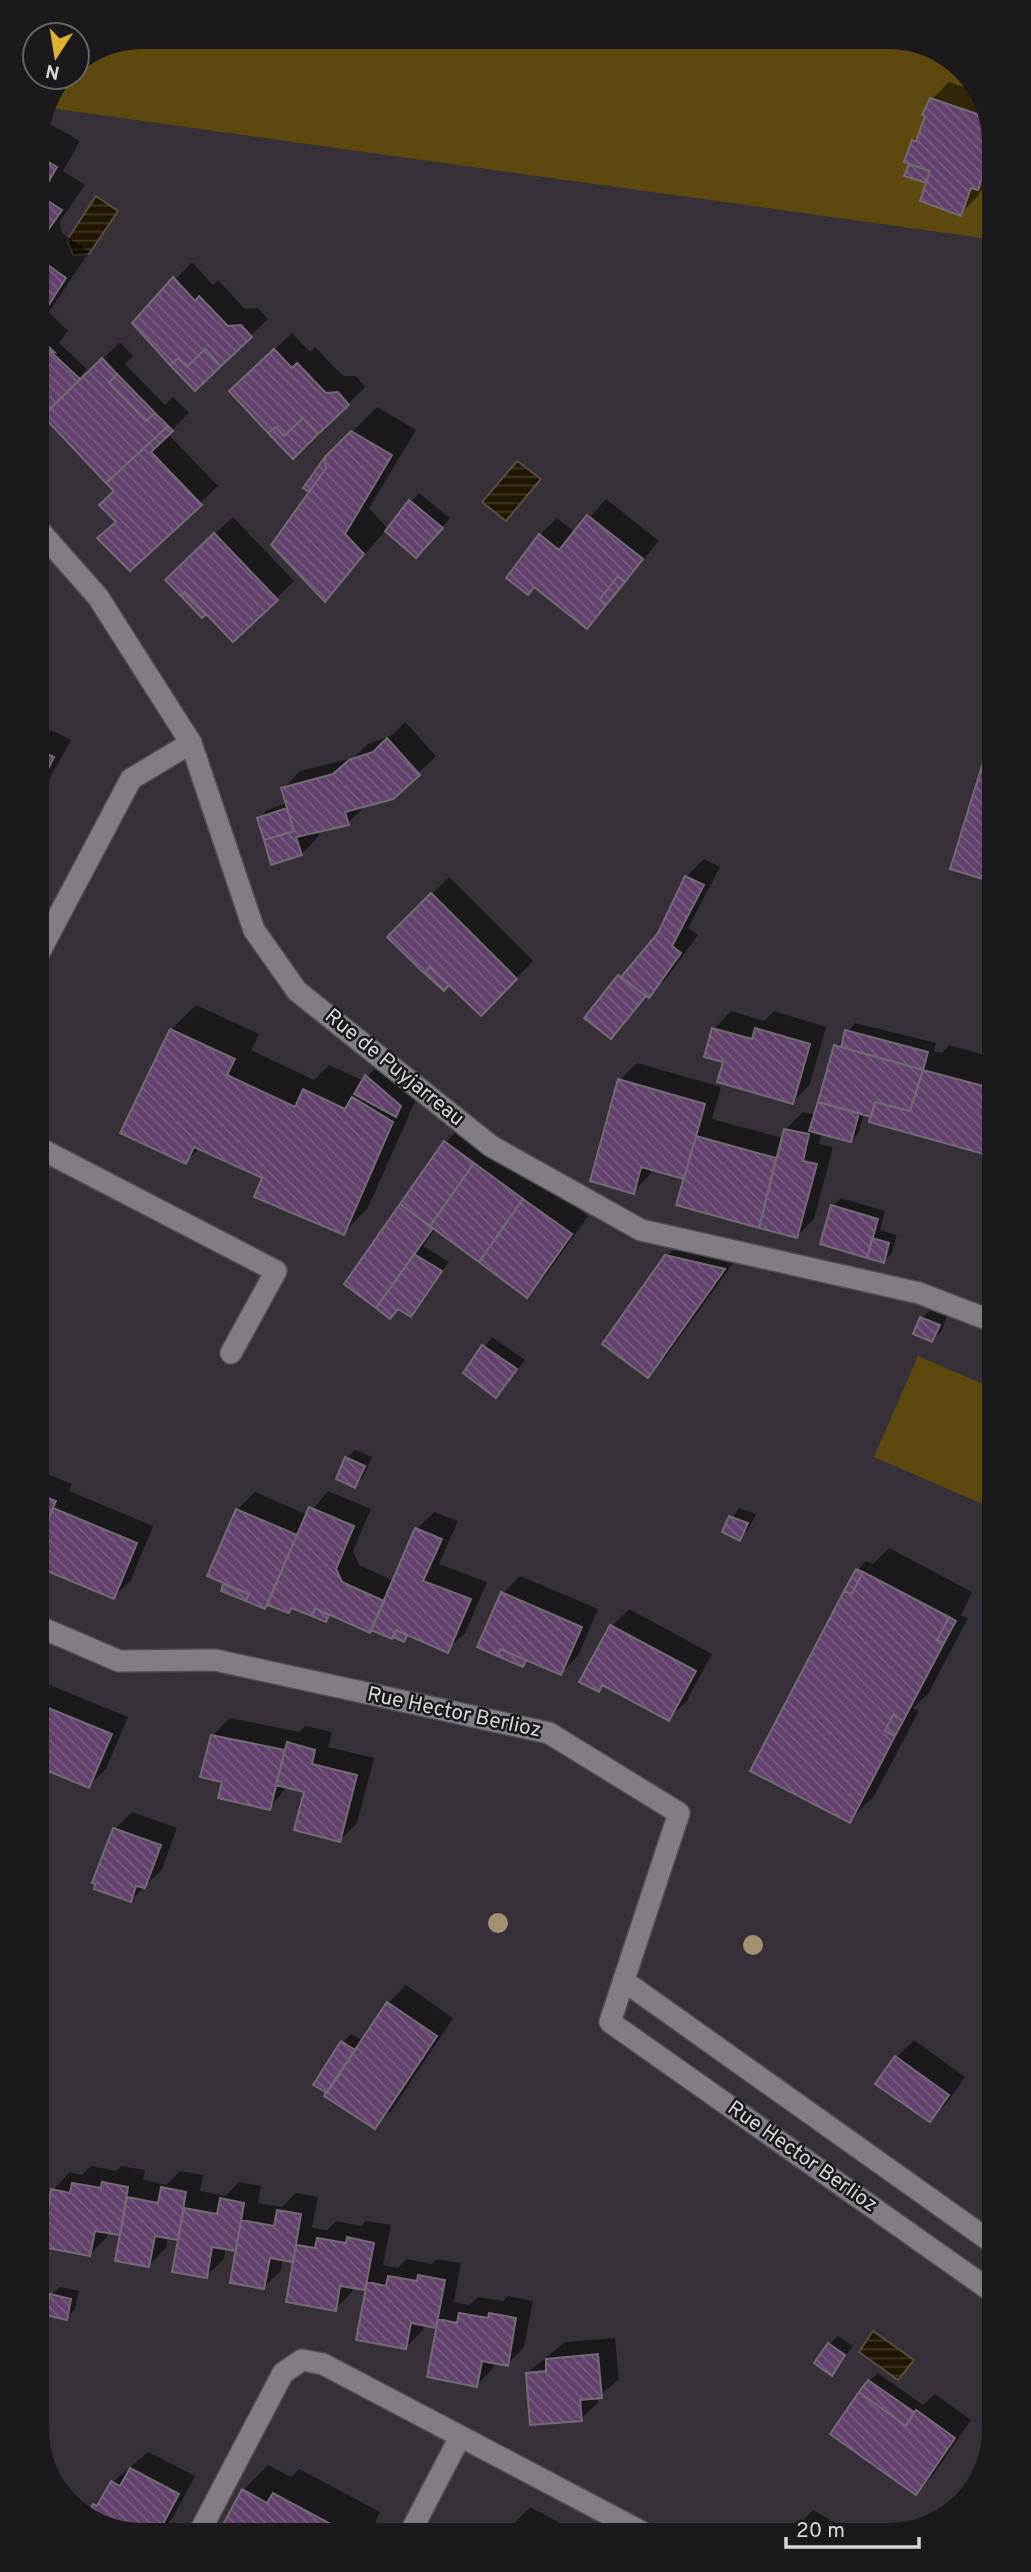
<svg xmlns="http://www.w3.org/2000/svg" width="1031" height="2572" viewBox="0 0 1031 2572" font-family="Overpass,sans-serif">
<style>
.green{fill:#5d490e}
.water{fill:url(#water-rules);stroke:#584f41;stroke-width:2}
.shadow{fill:#0007}
.building{fill:url(#building-back-hatch);stroke:#726b74;stroke-width:2}
.lines{fill:none;stroke-linecap:round;stroke-linejoin:round}
.minor-casing{stroke:#524d54;stroke-width:24}
.minor{stroke:#827c85;stroke-width:21}
.rail{stroke:#847f85;stroke-width:5;stroke-dasharray:9 9;stroke-linecap:butt}
.tree{fill:#a39171}
.labels{text-anchor:middle;dominant-baseline:central;stroke-width:5;stroke-linejoin:round;paint-order:stroke}
.street-label{font-size:21px;fill:#d8d4d9;stroke:#1c191d}
</style>
<defs>
<pattern id="water-rules" width="6" height="5" patternUnits="userSpaceOnUse" patternTransform="scale(1.75)"><rect width="6" height="5" fill="#211600"/><path d="M0 2.5h6" fill="none" stroke="#403725"/></pattern>
<pattern id="building-back-hatch" width="6" height="6" patternUnits="userSpaceOnUse" patternTransform="scale(1.75)"><rect width="6" height="6" fill="#62416d"/><path d="M-1 5l2 2M0 0l6 6M5-1l2 2" fill="none" stroke="#785c81"/></pattern>
</defs>
<rect width="100%" height="100%" fill="#363038"/>
<path class="green" d="M142,37H896L953,59L989,109V239L50,108L64,77H77V64Z
M918,1356L992,1388V1508L874,1457Z"/>
<path class="water" d="M96,196L118,211L89,254L73,255L67,240Z
M517,461L541,479L506,521L482,502Z
M873,2331L914,2360L898,2380L859,2352Z"/>
<path class="shadow" d="M949,82L976,91L989,109V176L978,196L960,214L930,177L925,181L910,165L913,140L920,134L932,99Z
M52,125L80,141L63,171L85,185L60,221L62,233L89,252L49,312L68,331L59,343L87,369L46,411L48,414L120,342L133,356L125,364L165,405L173,397L189,413L168,434L218,486L130,568L100,538L117,521L116,490L38,405L37,140Z
M192,262L213,285L218,280L245,309L258,308L268,319L250,336L134,323Z
M292,333L310,352L315,347L343,376H356L365,387L348,404L248,374Z
M377,407L416,430L369,508L388,529L419,493L450,518L425,547L386,530L325,599L316,485L326,458Z
M606,499L659,541L587,626L540,535L557,518L576,533Z
M233,517L294,581L233,640L206,612L202,616L183,597L189,591L185,562Z
M405,722L436,756L393,797L365,806L348,823L317,830L319,836L302,854L259,818L267,810L287,803L283,789L300,771L353,758L368,744L392,735Z
M38,729L47,735L51,730L71,740L38,799Z
M990,746L991,868L982,877L952,867Z
M704,859L720,867L688,928L698,935L666,979L647,995L619,1028L586,1017L660,933L686,877Z
M449,877L533,961L481,1014L449,983L389,937Z
M196,1005L259,1034L251,1050L314,1080L329,1065L364,1081L375,1068L417,1097L368,1208L344,1232L265,1177L200,1148L185,1162L171,1030Z
M731,1011L764,1021L774,1011L826,1027L810,1084L793,1102L725,1061L714,1029Z
M855,1023L936,1043L934,1051L942,1053L949,1045L991,1057V1154L871,1121L873,1115L864,1113L859,1132L851,1141L822,1133L819,1144L833,1147L814,1219L797,1236L679,1204L686,1177L652,1168L650,1174L633,1192L620,1080L637,1063L721,1087L712,1119L783,1138L785,1130L803,1112L816,1115L835,1048Z
M463,1125L588,1216L544,1278L527,1295L436,1228L423,1246L449,1262L410,1315L399,1307L446,1142Z
M841,1198L885,1211L880,1230L897,1235L892,1253L884,1261L833,1206Z
M684,1239L741,1252L665,1358L647,1375L667,1256Z
M930,1310L947,1316L941,1332L932,1340L922,1318Z
M492,1337L525,1360L496,1396L465,1373Z
M355,1450L372,1457L363,1477L355,1486L346,1458Z
M40,1471L72,1484L69,1491L153,1526L131,1580L114,1597L40,1567Z
M328,1491L371,1509L353,1551L359,1565L394,1581L417,1529L434,1512L458,1521L439,1564L487,1582L465,1633L447,1650L409,1634L404,1640L332,1614L326,1620L314,1615L317,1609L311,1614L293,1607L288,1611L268,1604L264,1607L223,1590L227,1583L237,1510L255,1492L308,1515Z
M739,1508L756,1514L748,1530L740,1538L724,1531Z
M889,1548L972,1592L961,1616L968,1618L928,1694L913,1708L919,1711L874,1796L849,1821L858,1570L866,1561L873,1564Z
M520,1576L598,1609L578,1656L561,1673L529,1659L523,1665L503,1593Z
M629,1609L712,1654L686,1702L668,1719L604,1684L598,1690L612,1626Z
M40,1681L128,1717L106,1769L89,1786L41,1766Z
M230,1718L299,1732L306,1726L332,1732L328,1747L374,1758L357,1823L340,1840L307,1790L288,1786L269,1808L224,1781L212,1736Z
M132,1812L177,1828L162,1869L131,1900L115,1829Z
M406,1985L453,2018L392,2110L374,2127L316,2084L343,2042L351,2034L363,2041L388,2003Z
M914,2040L965,2077L947,2103L929,2120L897,2057Z
M91,2166L116,2171L121,2166L145,2170L143,2180L166,2185L180,2171L203,2175L200,2191L225,2196L239,2182L261,2186L258,2203L282,2207L296,2193L318,2197L312,2228L327,2230L336,2221L361,2226L366,2221L391,2225L383,2265L398,2268L407,2259L432,2264L437,2259L461,2263L454,2302L469,2305L478,2297L503,2301L508,2296L533,2301L524,2347L507,2364L495,2361L494,2367L477,2385L438,2327L424,2324L423,2330L406,2347L367,2289L353,2286L352,2292L335,2309L295,2261L283,2259L281,2270L264,2287L238,2249L226,2247L224,2259L206,2276L180,2239L168,2236L166,2248L149,2265L122,2234L108,2231L107,2237L90,2254L53,2190L70,2172L82,2175Z
M60,2287L79,2291L75,2309L66,2318L51,2295Z
M838,2336L853,2346L831,2374L829,2345Z
M615,2338L619,2379L598,2397V2402L581,2419L527,2373L565,2342Z
M878,2373L923,2405L935,2394L971,2420L933,2475L916,2493L869,2381Z
M148,2452L195,2476L172,2519L156,2535L138,2527L136,2533L140,2535H135L88,2517L113,2482Z
M268,2465L291,2477L299,2469L380,2512L375,2522L396,2533L220,2534L243,2490Z
M530,2507L577,2532L505,2533Z
M813,2510L847,2530L793,2531Z"/>
<path class="building" d="M930,98L989,118V156L978,190L971,188L961,216L920,201L930,171L904,162L912,140L916,141L925,116L922,115Z
M37,155L57,167L40,196L62,210L37,246Z
M909,164L930,171L926,183L904,176Z
M37,254L38,258L66,278L37,323Z
M173,277L195,301L199,296L228,326L241,325L252,337L221,366L205,349L187,367L178,358L170,365L132,323Z
M37,335L54,352L50,351L37,369Z
M205,349L221,366L195,391L170,365L178,358L187,367Z
M274,349L292,368L297,363L326,393L338,392L349,405L318,434L303,418L284,436L276,427L268,433L229,391Z
M50,351L80,379L43,416L38,409L37,369Z
M102,358L117,374L109,383L146,421L155,413L168,426L106,483L43,416Z
M117,374L155,413L146,421L109,383Z
M303,418L318,434L293,459L268,433L276,427L284,436Z
M168,426L173,431L151,452L202,505L130,571L97,538L116,522L99,505L114,491L106,483Z
M351,431L392,455L345,534L364,554L325,602L271,545L326,468L325,457Z
M325,457L326,468L309,492L303,488Z
M409,500L443,528L416,558L385,531Z
M587,515L643,559L625,582L618,576L600,599L606,605L587,629L534,587L528,595L506,578L539,534L559,550Z
M214,533L278,600L233,642L185,592L181,596L165,580Z
M618,576L625,582L606,605L600,599Z
M185,592L206,614L202,618L181,596Z
M387,738L420,775L393,799L345,812L349,825L296,837L302,855L271,865L264,840L294,831L281,788L333,774L349,760L373,752Z
M990,740L991,853L983,879L950,869Z
M38,750L54,757L38,789Z
M287,808L294,831L264,840L257,818Z
M685,876L704,885L672,946L681,953L649,998L621,977L658,933Z
M431,893L517,979L481,1016L430,967L424,973L387,937Z
M430,967L449,985L444,991L424,973Z
M618,975L646,996L611,1039L584,1018Z
M712,1028L752,1039L755,1028L810,1044L793,1104L717,1082L723,1062L704,1057Z
M170,1029L235,1059L227,1075L295,1107L303,1089L345,1109L352,1097L393,1122L344,1235L254,1197L262,1178L194,1147L186,1164L120,1133Z
M845,1030L928,1052L923,1070L841,1047Z
M834,1045L923,1070L910,1111L875,1102L871,1117L818,1102Z
M923,1070L991,1088V1156L869,1122L875,1102L910,1111Z
M365,1075L401,1106L396,1117L354,1094Z
M618,1079L705,1104L684,1179L641,1167L634,1194L590,1181Z
M818,1102L859,1113L851,1142L809,1131Z
M784,1129L809,1134L803,1161L817,1164L797,1238L759,1228Z
M696,1136L776,1158L759,1228L676,1205Z
M444,1141L474,1163L430,1226L400,1204Z
M474,1163L523,1199L479,1262L430,1226Z
M523,1199L572,1234L527,1298L479,1262Z
M400,1204L433,1228L376,1308L344,1284Z
M831,1205L878,1219L867,1258L820,1244Z
M872,1238L889,1243L884,1263L867,1258Z
M414,1254L442,1271L411,1317L398,1309L390,1319L376,1308Z
M665,1255L725,1269L648,1378L602,1344Z
M920,1317L940,1325L932,1342L913,1334Z
M482,1345L517,1369L496,1398L463,1373Z
M345,1457L365,1466L355,1488L336,1479Z
M40,1495L56,1501L40,1538Z
M309,1507L354,1526L336,1569L342,1582L384,1601L370,1633L315,1608L312,1616L291,1608L289,1613L267,1605Z
M53,1508L137,1543L114,1599L40,1568V1538Z
M236,1509L297,1535L265,1609L246,1601L249,1594L207,1576Z
M729,1516L748,1523L740,1541L722,1532Z
M415,1528L442,1539L423,1581L471,1599L448,1653L396,1630L392,1639L371,1630Z
M856,1569L863,1572L852,1594L844,1591Z
M863,1572L949,1617L937,1640L944,1643L903,1721L893,1715L885,1731L895,1736L850,1823L750,1771L844,1591L852,1594Z
M223,1584L249,1594L246,1601L221,1591Z
M501,1592L582,1627L561,1675L500,1649L497,1656L477,1647Z
M315,1608L329,1615L326,1622L312,1616Z
M949,1617L956,1621L944,1643L937,1640Z
M610,1625L696,1671L669,1721L602,1685L599,1692L579,1682Z
M396,1630L407,1635L404,1642L393,1637Z
M500,1649L526,1660L523,1667L497,1656Z
M41,1705L112,1734L89,1788L41,1768Z
M893,1715L903,1721L895,1736L885,1731Z
M211,1735L285,1750L270,1810L218,1798L222,1782L200,1777Z
M287,1742L315,1750L312,1764L357,1775L340,1842L294,1830L304,1792L276,1785Z
M113,1828L161,1845L145,1888L136,1886L131,1902L94,1889L95,1884L92,1883Z
M387,2002L437,2036L375,2129L324,2096Z
M341,2041L355,2050L327,2093L313,2085Z
M895,2056L949,2095L930,2122L875,2084Z
M102,2182L128,2187L120,2235L95,2231L90,2256L42,2247L51,2189L70,2193L72,2183L101,2188Z
M161,2187L186,2192L178,2240L155,2236L149,2267L115,2261L127,2197L158,2203Z
M220,2198L244,2203L236,2251L212,2247L207,2278L172,2272L184,2208L217,2214Z
M277,2210L301,2214L293,2262L270,2258L264,2289L230,2283L241,2220L274,2226Z
M347,2237L374,2243L365,2290L340,2286L336,2311L286,2302L296,2245L315,2248L317,2238L346,2243Z
M418,2275L445,2280L436,2328L411,2323L406,2349L356,2340L367,2282L386,2286L388,2276L417,2281Z
M50,2294L71,2299L67,2320L45,2315Z
M459,2313L488,2318L489,2313L516,2318L508,2366L482,2361L477,2387L427,2377L438,2319L457,2323Z
M828,2343L845,2355L832,2376L814,2363Z
M598,2354L602,2398L580,2400L582,2421L530,2425L526,2373L546,2371V2359Z
M868,2380L914,2412L906,2426L859,2392Z
M859,2392L906,2426L916,2410L955,2438L916,2495L830,2434Z
M130,2468L179,2494L157,2535H149L132,2526L129,2533L86,2516L93,2504L97,2506L111,2481L120,2486Z
M242,2489L267,2503L273,2493L349,2534H218Z"/>
<g class="lines">
<g class="minor-casing">
<path id="minor" d="M38,529L98,597L191,743L254,930L297,991L491,1146L641,1230L919,1293L992,1321
M39,953L131,779L191,743
M39,1148L276,1271L231,1353
M40,1627L119,1661L215,1660L549,1733L679,1813L610,2022L994,2293
M624,1981L994,2244
M410,2533L460,2437
M198,2535L283,2373L302,2360L323,2364L642,2532"/>
</g>
<use href="#minor" class="minor"/>
<path class="rail" d="M884,37L956,63"/>
</g>
<g class="tree">
<circle cx="498" cy="1923" r="10"/>
<circle cx="753" cy="1945" r="10"/>
</g>
<g class="labels">
<g class="street-label">
<text transform="translate(394 1068) rotate(39)">Rue de Puyjarreau</text>
<text transform="translate(454 1713) rotate(12)">Rue Hector Berlioz</text>
<text transform="translate(802 2157) rotate(35)">Rue Hector Berlioz</text>
</g>
</g>
<path d="M0 0H1031V2572H0ZM142 49H889A93 93 0 0 1 982 142V2430A93 93 0 0 1 889 2523H142A93 93 0 0 1 49 2430V142A93 93 0 0 1 142 49Z" fill="#1c191d" fill-rule="evenodd"/>
<g transform="translate(56 56) rotate(192)"><circle r="33" fill="#1c191d" stroke="#676468" stroke-width="2"/>
<path d="M0-5L12 26L0 18L-12 26Z" fill="#deb133"/>
<text y="-10" font-size="19" font-weight="bold" text-anchor="middle" fill="#d8d4d9">N</text>
</g>
<path d="M786 2537v10h133v-10" fill="none" stroke="#d8d4d9" stroke-width="3.5"/>
<text x="796" y="2537" font-size="21" fill="#d8d4d9" stroke="#1c191d" stroke-width="5" paint-order="stroke">20 m</text>
</svg>
